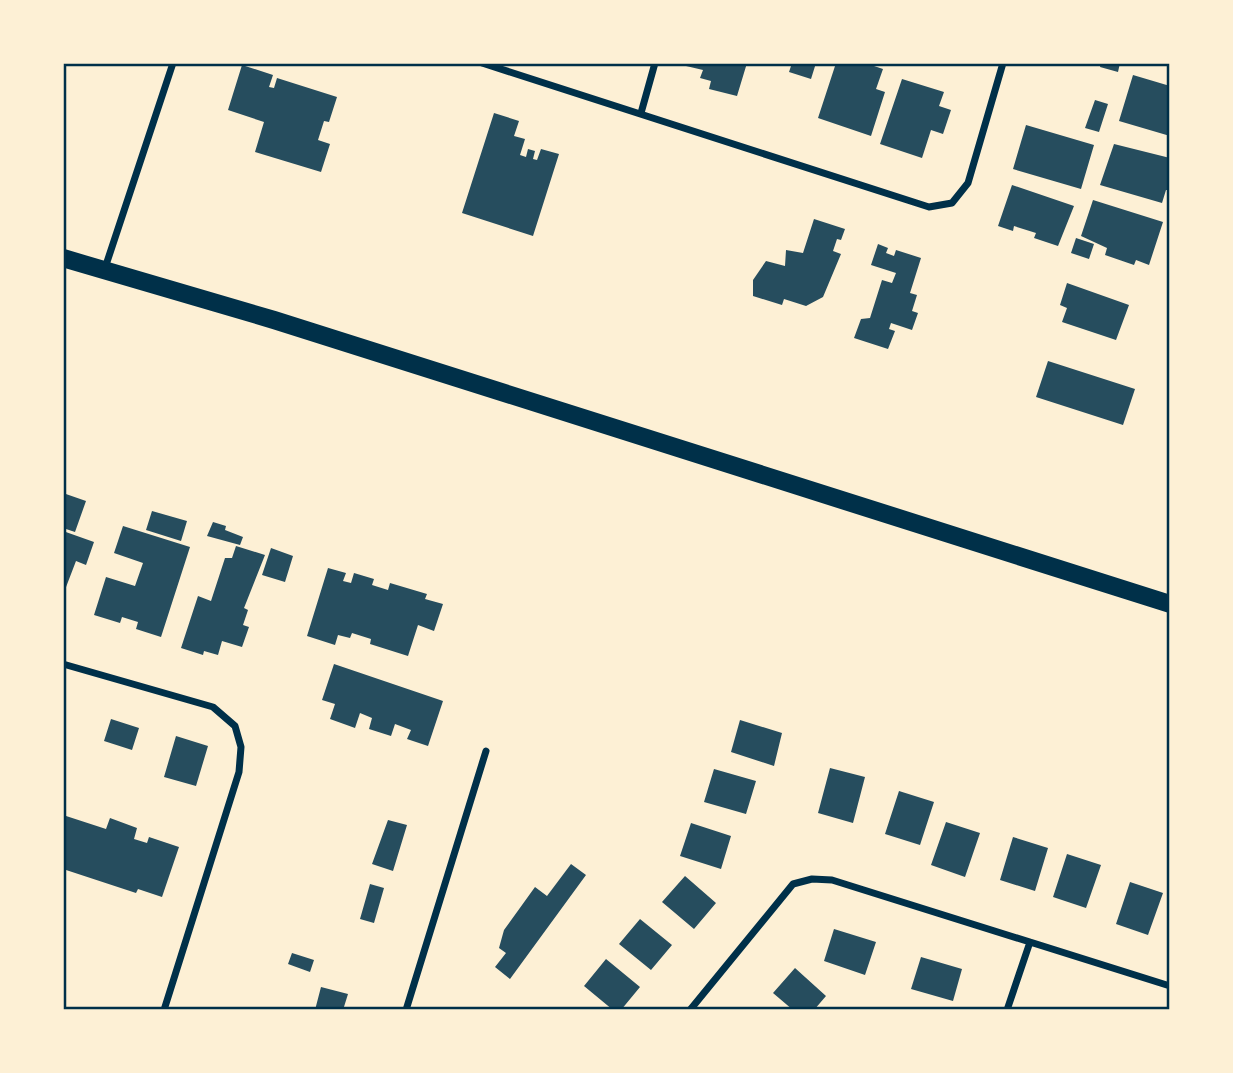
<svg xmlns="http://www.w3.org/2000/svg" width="1233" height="1073" viewBox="0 0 1233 1073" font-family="'Exo 2',sans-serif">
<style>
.building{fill:#264d5e}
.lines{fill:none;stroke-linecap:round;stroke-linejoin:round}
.minor{stroke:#003049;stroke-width:7}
.primary{stroke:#003049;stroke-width:18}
.neatline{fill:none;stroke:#003049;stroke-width:2.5}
</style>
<rect width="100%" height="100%" fill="#fdf0d5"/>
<path class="building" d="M687,63H747L737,96L709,89L711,81L700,78L703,70L686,66Z
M816,63L811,79L789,72L791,66L783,64Z
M836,63H865L883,69L876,89L885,92L871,136L818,118Z
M1101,63H1120L1118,72L1100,67Z
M242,65L273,75L269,87L274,88L277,78L337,97L329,122L324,121L318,140L330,144L321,172L255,152L264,122L228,110Z
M1133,75L1170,86V136L1119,121Z
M902,79L944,92L939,106L951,110L943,134L931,130L922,158L880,144Z
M1095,100L1108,104L1099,132L1085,128Z
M494,113L519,121L514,136L525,139L520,155L526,157L528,149L535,151L533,159L537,160L541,149L559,154L533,236L462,213Z
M1026,125L1094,145L1081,189L1013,169Z
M1114,144L1170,158V190H1166L1162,203L1100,185Z
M1012,185L1074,206L1058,246L1034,238L1036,233L1014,226L1013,231L998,226Z
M1093,200L1163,222L1149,265L1136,260L1134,265L1105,255L1107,248L1081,236Z
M814,219L845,229L841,240L837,239L833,251L841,254L823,297L806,306L784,299L782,305L753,296V280L766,261L785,266L786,250L803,253Z
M1076,238L1094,244L1089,259L1071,253Z
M878,244L888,248L886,253L894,256L896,250L921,258L910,293L917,295L912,311L918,313L912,330L891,323L889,329L895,331L888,349L854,338L861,319L870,318L882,280L892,283L896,273L871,265Z
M1067,283L1129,305L1116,340L1062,322L1067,308L1060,305Z
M1048,361L1135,389L1123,425L1036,397Z
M63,493L86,501L75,532L63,528Z
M152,511L187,521L181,541L146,530Z
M213,522L226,526L225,530L243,537L240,545L207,536Z
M123,526L190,547L161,637L136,629L138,622L122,617L120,623L94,615L106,577L135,586L143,563L114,553Z
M63,531L94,542L86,565L76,561L63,595Z
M236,546L265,555L244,608L248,610L243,625L249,627L242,647L222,641L218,655L204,651L203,655L181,648L198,596L211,601L225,558H232Z
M271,548L293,556L285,582L262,575Z
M328,568L346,573L343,581L351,583L354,573L374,579L372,585L388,590L390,583L427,594L425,599L443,604L434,631L418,625L408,656L370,644L371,639L352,633L350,638L338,635L335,645L307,636Z
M334,664L443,701L428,746L407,739L411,730L395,724L391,736L369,729L372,718L360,713L355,728L330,719L335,704L322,700Z
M111,719L139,728L132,750L104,741Z
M740,720L782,733L774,766L731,752Z
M176,736L208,746L196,786L164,777Z
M830,768L865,777L853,823L818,813Z
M714,769L756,781L746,814L704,802Z
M899,791L934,802L920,845L885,834Z
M63,815L106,829L110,818L137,828L134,839L147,843L149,837L179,847L162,897L138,889L136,893L63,869Z
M388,820L407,825L393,871L372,864Z
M946,822L980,833L965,877L931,865Z
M691,823L731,836L721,869L680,856Z
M1013,837L1048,848L1035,891L1000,880Z
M1067,854L1101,865L1086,908L1053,897Z
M571,864L586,875L510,979L495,967L506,953L499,948L504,930L535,887L547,896Z
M685,876L716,903L694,929L662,902Z
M1130,882L1163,893L1148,935L1116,924Z
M370,884L384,888L374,923L360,919Z
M640,919L672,945L651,970L619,944Z
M834,929L876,942L865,975L824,961Z
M292,953L314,960L310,972L288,964Z
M921,957L962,969L953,1001L911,989Z
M606,959L640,987L621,1010H613L584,986Z
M795,968L826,996L814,1010H793L773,993Z
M321,987L348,994L343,1010H315Z"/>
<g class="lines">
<path class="minor" d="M482,63L929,207L952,203L968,183L1003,63
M641,113L655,63
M105,268L173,63
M63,664L213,707L235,726L241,747L239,772L164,1010
M406,1010L486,751
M690,1010L793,884L812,879L832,880L1170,986
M1007,1010L1030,942"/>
<path class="primary" d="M63,258L274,320L1170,604"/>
</g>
<rect width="1233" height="1073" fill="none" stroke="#fdf0d5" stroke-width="130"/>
<rect x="65" y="65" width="1103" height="943" class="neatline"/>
</svg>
